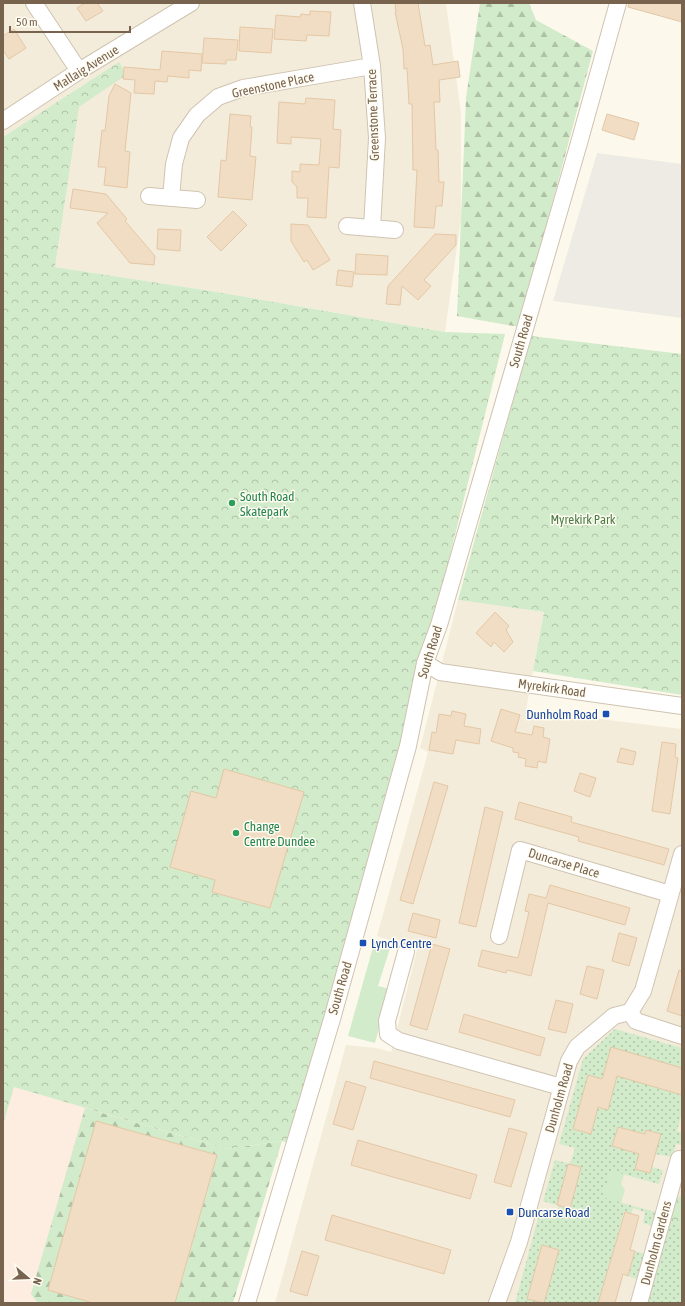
<svg xmlns="http://www.w3.org/2000/svg" width="685" height="1306" viewBox="0 0 685 1306" font-family="'Asap Condensed',sans-serif">
<style>
.residential{fill:#f4ecda}
.commercial{fill:#fcede0}
.industrial{fill:#eeebe4}
.grass{fill:#d2ebca}
.forest{fill:url(#forest-firs)}
.park{fill:url(#park-crowns)}
.garden{fill:url(#garden-dots)}
.building{fill:#f1ddc4;stroke:#e4c7a5}
.lines{fill:none;stroke-linecap:round;stroke-linejoin:round}
.minor-casing{stroke:#cfc3b1;stroke-width:18}
.minor{stroke:#fff;stroke-width:16}
.leisure-dot{fill:#2e9e5b;stroke:#fffcf3;stroke-width:1.5}
.transit-dot{fill:#1a4fb4;stroke:#fffcf3;stroke-width:1.5}
.labels{text-anchor:middle;dominant-baseline:central;stroke-width:3;stroke-linejoin:round;paint-order:stroke}
.street-label{font-size:13px;fill:#78644e;stroke:#fffcf3}
.leisure-label{font-size:13px;fill:#27864d;stroke:#fffcf3;text-anchor:start}
.park-label{font-size:13px;fill:#4d7d46;stroke:#fffcf3}
.transit-label{font-size:13px;fill:#164399;stroke:#fffcf3;text-anchor:start}
</style>
<defs>
<pattern id="forest-firs" width="22" height="20" patternUnits="userSpaceOnUse"><rect width="22" height="20" fill="#d2ebca"/><path d="M5 1l3.5 6h-7zM16 11l3.5 6h-7z" fill="#afc2a6"/></pattern>
<pattern id="park-crowns" width="20" height="18" patternUnits="userSpaceOnUse"><rect width="20" height="18" fill="#d2ebca"/><path d="M2 6a3 3 0 1 1 6 0M12 15a3 3 0 1 1 6 0" fill="none" stroke="#afc2a6"/></pattern>
<pattern id="garden-dots" width="8" height="8" patternUnits="userSpaceOnUse"><rect width="8" height="8" fill="#d2ebca"/><path d="M2 2h.1M6 6h.1" fill="none" stroke="#afc2a6" stroke-width="1.8" stroke-linecap="round"/></pattern>
</defs>
<rect width="100%" height="100%" fill="#fcf9ec"/>
<path class="residential" d="M3,3H446L461,113V219L445,332L217,292L55,267L81,87L3,137Z
M458,600L544,612L526,710L682,729V1303H275L346,1045L376,1048L391,1052L417,950L377,936L428,752L420,748Z"/>
<path class="commercial" d="M14,1087L226,1149L183,1303H3V1124Z"/>
<path class="industrial" d="M597,153L682,164V318L553,301Z"/>
<path class="grass" d="M375,940L391,945L378,986L390,989L375,1043L348,1036Z
M611,1170L624,1175L621,1184L625,1190L621,1203L602,1197Z"/>
<path class="forest" d="M480,3H529L536,20L593,51L519,327L457,316L466,98Z
M85,1108L226,1149L282,1141L233,1303H175L217,1155L96,1121L48,1290L93,1303L37,1302L31,1294Z"/>
<path class="park" d="M119,62L126,75L79,107L55,267L217,292L445,332L505,334L451,551L439,625L294,1145L282,1141L226,1149L14,1087L3,1125V137Z
M531,336L682,354V695L533,671L544,612L458,600Z
M682,1196V1226L668,1221C670,1212 671,1198 682,1196Z"/>
<path class="garden" d="M615,1029L682,1048V1112L677,1131L682,1133V1145L676,1144L672,1157L655,1154L652,1167L663,1170L659,1184L611,1171L602,1197L655,1212L657,1216L655,1223L652,1226L643,1223L645,1212L633,1208L631,1214L624,1212L613,1251L620,1252L635,1251L645,1254L637,1279L628,1276L609,1265L599,1302L600,1303H515L539,1215L555,1219L559,1206L543,1201L555,1160L570,1164L575,1148L559,1144L583,1059Z
M668,1221L682,1226V1303H645Z"/>
<path class="building" d="M85,3H97L103,11L86,21L77,8Z
M395,3H418L425,46L430,45L433,65L458,61L460,77L439,80L440,102H434L436,150H438L439,182H444L442,206H436L434,228L414,227L417,170H413L412,104H409L407,68L404,69L403,49L395,12H396Z
M629,3H682V22L628,7Z
M310,11L331,12L329,36L307,35L306,41L274,39L276,15L300,17L301,14L310,15Z
M240,27L273,29L271,53L239,51Z
M14,29L26,48L9,59L3,50V36Z
M204,38L238,40L236,60H226V64L202,63Z
M162,51L202,54L201,71L189,70V78L168,76L167,82L155,81L154,94L134,93L135,80L123,79L124,67L160,70Z
M115,84L131,93L125,151L130,152L127,188L104,185L106,167H98L102,130L105,131L109,96Z
M306,98L335,100L333,129L341,130L339,168L329,167L326,218L307,217L308,198H297V187L292,182V171L300,172V164L319,165L321,139L291,137V144L277,143L279,102L305,104Z
M230,114L251,116L250,127H252L250,156L256,157L252,200L218,197L221,160L226,161Z
M607,114L639,123L634,140L602,130Z
M73,189L106,194L127,219L125,221L155,256L154,265L130,263L97,223L108,213L70,208Z
M233,211L247,225L221,251L207,237Z
M291,224L308,225L330,260L313,270L307,260L304,262L291,241Z
M158,229L181,230L180,251L157,249Z
M435,234L456,235V245L424,280L431,286L418,300L402,286L400,305L386,304L388,286Z
M356,254L388,256L387,275L355,274Z
M338,270L354,272L352,287L336,285Z
M495,612L509,626L506,630L513,642L504,652L494,642L491,647L476,633Z
M501,709L520,715L515,732L532,735L534,726L544,728L543,737L550,739L546,763L538,761L537,768L525,766L526,759L518,757L519,753L513,752V748L491,741Z
M452,711L466,714L464,726L481,729L479,744L456,740L453,754L429,750L432,732L436,733L439,714L451,716Z
M662,742L676,744L675,757L678,758L670,814L652,811Z
M621,748L636,752L633,765L617,762Z
M224,769L304,792L270,908L212,892L215,880L170,867L191,791L216,798Z
M580,773L596,778L590,797L574,791Z
M434,782L448,786L413,904L400,900Z
M519,802L572,817L571,822L669,849L664,865L578,841L579,837L515,819Z
M485,807L503,812L476,927L459,923Z
M550,885L630,908L625,925L548,903L531,976L507,970L506,973L478,966L482,950L518,958L529,912L525,911L529,894L546,898Z
M413,913L440,920L436,938L408,931Z
M619,933L637,938L629,966L612,961Z
M432,944L450,949L427,1030L410,1025Z
M587,966L604,970L597,999L580,994Z
M679,970L682,971V1016L667,1011Z
M556,1000L573,1004L566,1033L548,1029Z
M464,1014L545,1038L540,1056L459,1032Z
M611,1047L682,1068V1095L617,1076L608,1110L598,1107L591,1134L573,1129L588,1075L602,1079Z
M374,1061L515,1100L510,1117L370,1078Z
M346,1081L366,1087L353,1130L333,1124Z
M96,1121L217,1155L175,1303H93L48,1290Z
M618,1127L645,1134L646,1130L661,1134L650,1173L635,1169L639,1154L612,1146Z
M509,1128L527,1133L511,1187L494,1182Z
M358,1140L477,1175L470,1199L351,1165Z
M568,1164L581,1167L570,1209L557,1205Z
M625,1212L639,1216L630,1250L635,1251L628,1276L623,1274L615,1303H598Z
M332,1215L451,1250L444,1274L325,1240Z
M542,1245L559,1250L544,1303L527,1299Z
M302,1251L319,1256L307,1296L290,1291Z"/>
<g class="lines">
<g class="minor-casing">
<path id="minor" d="M34,3L79,71
M362,3L372,66L377,138L372,228
M3,121L79,71L191,3
M149,196L197,200
M171,198L174,164L181,138L197,115L218,97L243,88L372,66
M347,226L395,230
M425,663L440,672L682,706
M499,936L520,850L670,894
M406,952L387,1021L388,1034L399,1041L561,1087
M630,1012L636,1021L682,1036
M247,1303L332,1019L408,746L425,663L439,625L579,143L618,3
M497,1303L519,1242L569,1061L577,1047L614,1016L630,1012L643,991L682,854
M639,1303L679,1159"/>
</g>
<use href="#minor" class="minor"/>
</g>
<g class="leisure-dot">
<circle cx="232" cy="503" r="4"/>
<circle cx="236" cy="833" r="4"/>
</g>
<g class="transit-dot">
<rect x="602" y="710" width="8" height="8" rx="2"/>
<rect x="359" y="939" width="8" height="8" rx="2"/>
<rect x="506" y="1208" width="8" height="8" rx="2"/>
</g>
<g class="labels">
<g class="street-label">
<text transform="translate(86 68) rotate(-32)">Mallaig Avenue</text>
<text transform="translate(273 85) rotate(-12)">Greenstone Place</text>
<text transform="translate(373 115) rotate(-92)">Greenstone Terrace</text>
<text transform="translate(521 341) rotate(-74)">South Road</text>
<text transform="translate(430 652) rotate(-73)">South Road</text>
<text transform="translate(552 688) rotate(8)">Myrekirk Road</text>
<text transform="translate(564 863) rotate(17)">Duncarse Place</text>
<text transform="translate(340 988) rotate(-74)">South Road</text>
<text transform="translate(559 1098) rotate(-74)">Dunholm Road</text>
<text transform="translate(656 1243) rotate(-75)">Dunholm Gardens</text>
</g>
<g class="leisure-label">
<text x="240" y="496">South Road<tspan x="240" dy="15">Skatepark</tspan></text>
<text x="244" y="826">Change<tspan x="244" dy="15">Centre Dundee</tspan></text>
</g>
<g class="park-label">
<text x="583" y="519">Myrekirk Park</text>
</g>
<g class="transit-label">
<text x="598" y="714" text-anchor="end">Dunholm Road</text>
<text x="371" y="943">Lynch Centre</text>
<text x="518" y="1212">Duncarse Road</text>
</g>
</g>
<rect width="685" height="1306" fill="none" stroke="#78644e" stroke-width="8"/>
<g transform="translate(28 1278) rotate(109)" stroke="#fffcf3" stroke-width="3" paint-order="stroke">
<path d="M0-3L7 15L0 10L-7 15Z" fill="#78644e"/>
<text y="-6" font-size="11" font-weight="bold" text-anchor="middle" fill="#78644e">N</text>
</g>
<path d="M10 26v6h120v-6" fill="none" stroke="#78644e" stroke-width="2"/>
<text x="16" y="26" font-size="12" fill="#78644e" stroke="#fffcf3" stroke-width="3" paint-order="stroke">50 m</text>
</svg>
